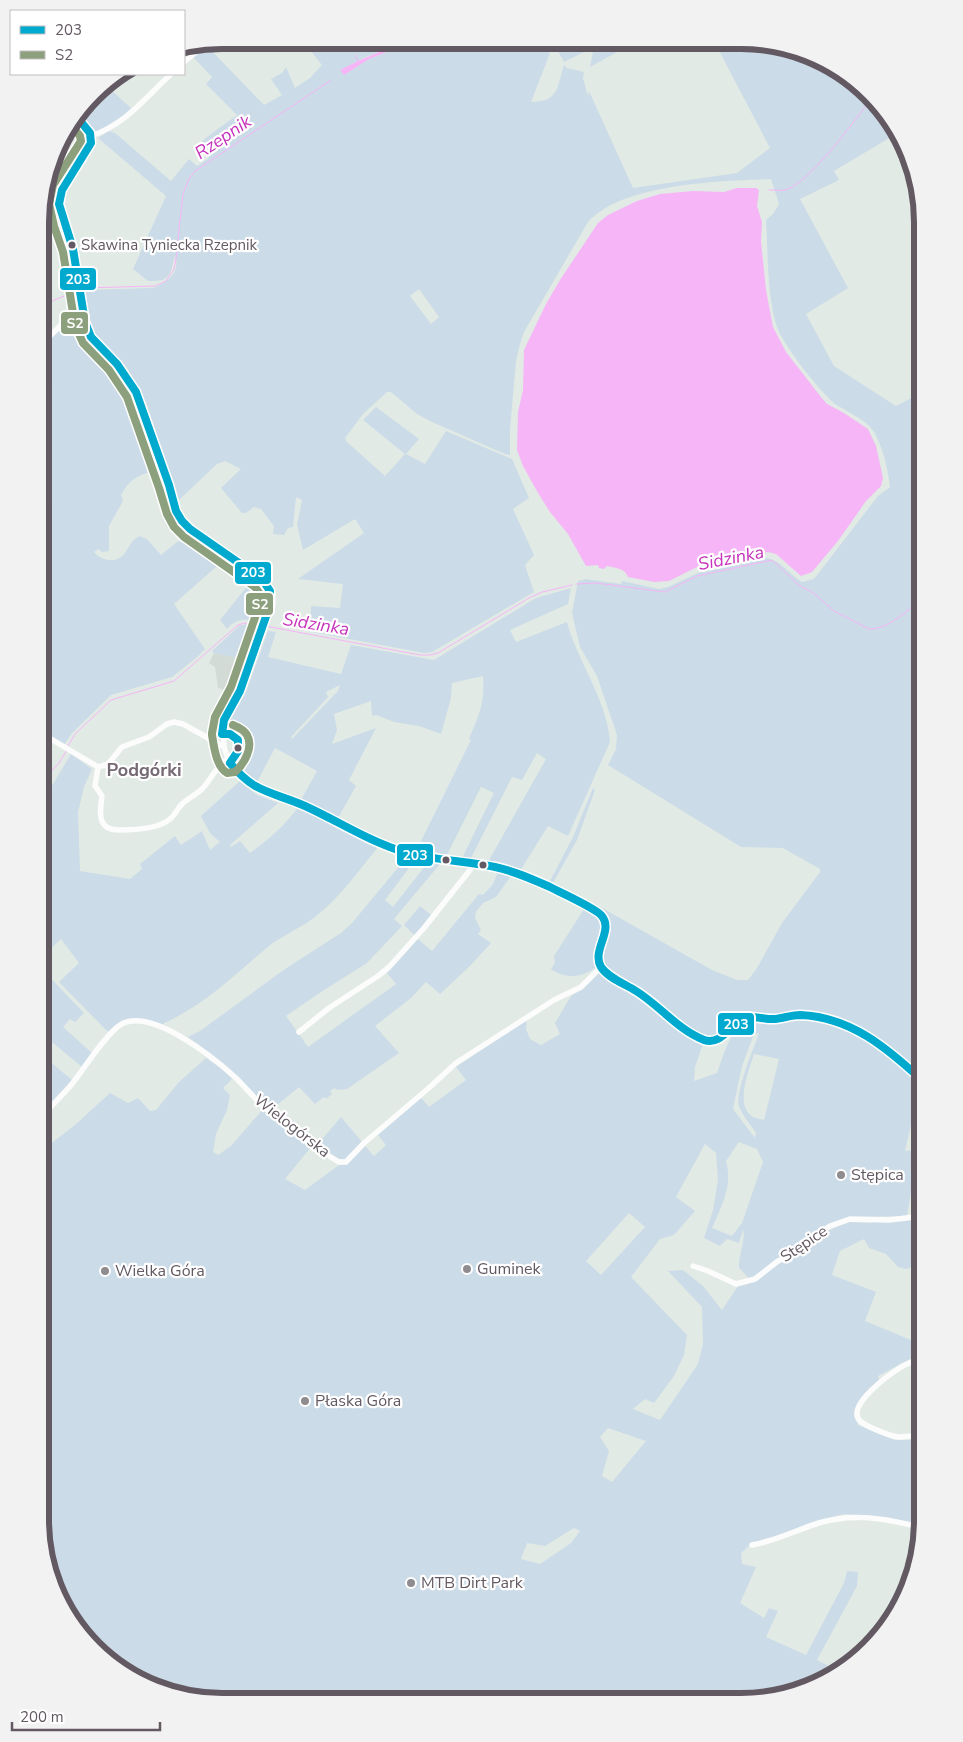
<svg xmlns="http://www.w3.org/2000/svg" width="963" height="1742" viewBox="0 0 963 1742" font-family="'Nunito Sans',sans-serif">
<style>
.industrial{fill:#d3dbd6}
.green{fill:#cbdbe7;fill-rule:evenodd}
.water{fill:#f6b5f7}
.lines{fill:none;stroke-linecap:round;stroke-linejoin:round}
.stream{stroke:#f6b5f7;stroke-width:1}
.minor{stroke:#fbfcfb;stroke-width:5.5}
.bus-1-casing{stroke:#fff;stroke-width:11}
.bus-2-casing{stroke:#fff;stroke-width:11}
.bus-1{stroke:#00a9ce;stroke-width:8}
.bus-2{stroke:#8da07d;stroke-width:8}
.bus-dot{fill:#635962;stroke:#fff;stroke-width:2}
.poi-dot{fill:#8f8c90;stroke:#fff;stroke-width:2}
.labels{text-anchor:middle;dominant-baseline:central;stroke-width:4.5;stroke-linejoin:round;paint-order:stroke}
.bus-label{font-size:15px;fill:#635962;stroke:#fff;text-anchor:start}
.street-label{font-size:16px;fill:#635962;stroke:#fff}
.poi-label{font-size:16px;fill:#635962;stroke:#fff;text-anchor:start}
.water-label{font-size:18px;font-style:italic;fill:#c633bc;stroke:#fff}
.neighbourhood-label{font-size:18px;font-weight:bold;fill:#756974;stroke:#fff}
.rim{fill:none;stroke:#635962;stroke-width:6}
.line-badge{stroke:#fff;stroke-width:2}
.badge-label{font-size:14px;text-anchor:middle;font-weight:bold;fill:#fff}
</style>
<rect width="100%" height="100%" fill="#e2eae5"/>
<path class="industrial" d="M214,653L248,660L235,692L218,688L215,667L209,663Z"/>
<path class="green" d="M302,40L406,41L361,59L341,70L344,75L369,59L415,41L553,42L536,46L550,53L531,102C559,102 557,87 564,65L567,68L584,72L583,78L588,96L589,91L633,188L737,173L770,148L715,43H776L861,85L913,163L916,182L891,137L834,171L839,180L800,199L848,288L806,314L834,366L896,406L923,392V1078C889,1048 855,1012 806,1010C793,1009 781,1016 769,1016C758,1017 748,1014 738,1018C730,1022 723,1032 714,1037H703L643,990L604,965L601,955L611,930L605,916L596,908L595,904L712,970L737,980H748L757,968L782,923L820,872V869L783,848L741,847L608,765L616,749L617,735L597,676L580,647L572,613L578,581L586,579L621,584L622,581L659,589L668,587L698,573L767,558C781,561 790,575 802,582L814,579L878,496L890,487C888,469 883,447 874,432C865,418 846,412 834,403C820,392 782,343 777,327C767,298 768,251 766,220L773,214L779,204L771,179C721,181 624,183 588,222L524,332L520,344L516,361L510,429V455L505,454L432,422L417,414L391,392H387L363,414L345,438L346,441L385,476L405,454L363,420L376,407L419,439L406,454L425,464L446,431L512,459L529,498L513,509L534,555L525,565L534,592L432,652L424,653L307,631L311,612V606L340,608L343,584L298,579L364,533L355,519L303,550L297,525L302,500L296,497L293,527L288,528L284,535L273,534L274,526L261,509L254,507L246,513H242L221,488L241,469L225,461L217,464L179,500L146,402L127,368L97,337L90,325L85,290L153,288C167,283 181,272 175,255C170,275 171,282 148,281L133,269L166,196L98,138L109,131L115,133L171,181L189,159L197,166L209,158L197,146L207,137L237,115L206,84L212,77L193,57L206,45L264,105L282,95L271,79L282,73L286,67L295,88L310,78L322,65ZM419,289L439,317L431,324L410,296Z
M553,42L645,43L619,51L590,67L594,47L564,62Z
M110,89L133,110L97,132L93,130L79,115L91,99L95,103Z
M81,304V323L86,337L112,364L136,401L159,469C140,475 131,477 121,495L123,501L109,526V551L102,552L98,549L94,552C101,561 117,564 125,553C130,546 131,540 140,536L147,539L161,555L177,542L193,537L225,559L174,604L205,649L196,658L172,677L111,695L72,733L64,745L41,729V347Z
M253,579C272,593 266,602 260,622C247,619 237,617 227,629L220,620Z
M571,588L568,604L510,630L516,642L567,622C578,663 607,699 610,742L568,836L548,826L520,871L506,865L488,862L546,759L537,753L522,780L512,777L471,858H462L494,793L481,787L447,855L440,854L419,845L471,740L469,739C479,714 485,704 483,676L452,683L451,698L441,734L419,726L394,722L376,715L372,716L371,701L334,714L337,730L332,744L376,728L349,780L356,786L337,820L301,800L317,771L275,748L256,784L235,763C246,745 245,737 226,727C229,715 239,704 244,692H246L268,631L276,632L268,657L341,674L351,645L434,660L536,598ZM340,685L338,691L292,739L291,737L328,697L326,692Z
M246,624L259,627L248,660L214,653L212,651L239,626Z
M71,754L92,769L84,787L78,812L80,871L130,879L142,869L140,864L175,836L181,845L202,831L210,850L220,842L210,833L201,816L240,781L257,795L278,803L230,845L231,847L240,841L250,853C268,840 283,827 297,809C326,818 351,836 379,846C359,870 340,898 315,917C301,928 283,935 269,946C235,974 205,1005 164,1023L163,1025C138,1020 130,1013 110,1032L106,1030L59,982L79,963L61,939L41,958V804Z
M593,788L595,790L577,840L553,883L550,881L573,837Z
M406,858L415,860L385,900L393,907L429,861L440,864L394,919L402,926L367,963L321,992L286,1016L308,1047L396,984L387,973L418,939L432,951L479,894L483,895L493,884L498,872L511,876L496,897L483,903L476,912L475,918L481,930L478,934L491,943L470,966L440,994L426,982L411,998L375,1026L399,1053L347,1089L337,1090L335,1088L330,1091L332,1094L326,1099L324,1097L315,1104L299,1087L271,1110L199,1045L188,1037L200,1031L285,969L341,933L352,923Z
M420,906L431,915L415,936L404,925Z
M584,909C612,923 602,924 596,949C595,956 597,962 595,968C582,978 564,979 551,969L555,963L554,956Z
M41,968L84,1013L75,1022L70,1019L63,1027L93,1054L82,1067L41,1033Z
M598,973L644,999L695,1039L703,1044L695,1067L694,1081L717,1073C723,1058 731,1023 750,1021C758,1020 766,1023 773,1022C783,1020 794,1017 804,1016C831,1016 868,1034 887,1052C899,1064 910,1077 923,1088V1092L919,1090L905,1151L918,1150L907,1216L849,1217L814,1238L834,1228L850,1222L871,1223L875,1220L923,1218V1248L910,1268L906,1269L898,1267L886,1254L869,1248L864,1239L840,1251L832,1275L876,1292L865,1321L923,1345V1355L910,1359L878,1376L879,1380L855,1412L858,1425L895,1440H909L923,1437L922,1537L919,1527L913,1523L887,1517L844,1514L816,1521L784,1534L753,1542L741,1553L742,1564L756,1567L740,1603L764,1618L769,1608L778,1611L766,1637L806,1655L844,1583L847,1571L858,1572L857,1586L817,1660L839,1671L800,1692L741,1702L198,1700L142,1683L102,1657L50,1579L40,1520V1152L75,1125L110,1093L128,1103L138,1098L150,1111L156,1110L179,1082L206,1058L224,1070L232,1079L223,1088L230,1095L227,1110L216,1134L213,1152L218,1155L231,1146L263,1109L312,1146L285,1179L305,1190L339,1165H345L365,1146L374,1156L386,1145L378,1135L421,1098L429,1107L466,1080L456,1067L527,1019L526,1029L530,1039L541,1045L560,1034L555,1023L571,996L583,989ZM759,1033C754,1048 734,1094 739,1107C743,1116 751,1125 756,1133L755,1138L733,1109L742,1066L754,1034ZM754,1054L779,1059L764,1120C761,1119 755,1118 753,1117C734,1106 749,1070 754,1054ZM739,1142L757,1149L763,1162L742,1223L732,1236L712,1228C722,1205 733,1186 726,1161ZM705,1144L716,1153L718,1180L713,1210L704,1238L720,1246L727,1239L739,1243L743,1230C746,1239 738,1256 739,1268L748,1277L746,1284L738,1286L722,1310L703,1286L683,1270L668,1271L702,1307L703,1344L698,1364L660,1420L633,1409L645,1399L654,1403L674,1376L684,1355L687,1335L631,1277L660,1239L674,1235L695,1211L676,1197ZM629,1213L645,1227L601,1275L586,1261ZM608,1428L646,1441L612,1482L602,1476L609,1451L600,1437ZM574,1528L580,1531L571,1543L540,1564L521,1559L527,1543L545,1546Z
M41,1054L72,1080L49,1105L40,1097Z
M341,1117L363,1143L347,1159H338L317,1145Z"/>
<path class="water" d="M406,41H415L369,59L344,75L340,70L360,60Z
M737,188H756L759,190L757,206L762,222L761,241L766,290L773,327L786,352L821,397L827,404L844,413L868,429L876,446L883,478L881,486L866,501L838,541L812,572L801,576L776,554L768,552L699,566L669,581L654,582L628,577C625,568 615,568 607,566L604,569L599,568L598,565L586,566L568,534L550,512L538,493L523,466L517,450L518,412L523,390L524,350L546,304L560,280L598,223L608,215L637,201L660,194L693,191L724,192Z"/>
<g class="lines">
<path class="stream" d="M349,41L352,47
M355,55L358,61
M769,190C775,190 780,191 785,190C810,183 854,121 871,99
M83,288L155,286L166,281L174,269L176,258L183,194L189,179L195,171L331,80
M41,306L71,293
M576,584L596,583L665,592L697,576L772,560L799,585L815,594L834,611L869,629C887,630 911,609 923,596
M265,626L420,655H430L438,653L529,598L542,592L572,585
M68,746L75,734L111,700L174,681L238,625L245,623L261,626
M41,782L59,763L67,750"/>
<path class="minor" d="M184,62L207,43
M77,117L86,127L90,133L91,143L85,155L62,190L59,204L64,224L73,249L85,322L91,337L117,364L136,392L169,485L176,511L182,521L190,529L262,579C270,587 272,594 270,605L240,691L226,715L223,726L224,747L228,759L237,772L251,786L270,795L307,807L366,838L382,844L419,856L497,868L517,874L593,910L602,916L606,925C605,938 594,952 600,965C605,975 618,980 627,986C634,990 640,993 646,998C659,1007 694,1040 708,1041C723,1043 732,1022 746,1018C755,1015 767,1020 776,1019C784,1018 791,1015 799,1015C852,1015 886,1047 923,1081
M91,136C126,124 145,98 171,74
M41,345L68,318L82,301
M41,733L98,767
M224,747L183,724L174,722L167,724L149,737L122,747L108,764L98,767L95,786L102,796C100,811 96,830 119,830C133,830 159,829 170,819C175,815 177,809 182,804C189,798 197,794 203,788C212,778 216,766 228,759
M299,1032L329,1008L378,976L389,967L424,928L470,870L472,864
M40,1118C51,1106 62,1096 72,1084C84,1069 105,1035 120,1025C150,1006 214,1058 236,1078C245,1087 253,1097 262,1105C285,1127 312,1146 339,1162H346L364,1143L430,1087L456,1063L554,1000L581,987L601,967
M693,1266L708,1271L736,1284L755,1279L778,1261L795,1254L812,1237L830,1226L850,1219L889,1220L923,1216
M923,1436C915,1435 907,1437 899,1437C892,1437 865,1426 860,1421C845,1406 890,1374 901,1367C908,1363 915,1361 923,1358
M752,1545C776,1541 796,1530 819,1523C851,1513 879,1518 912,1525C917,1529 919,1534 921,1541
M907,1567L916,1562"/>
<g class="bus-1-casing">
<path id="bus-1" d="M77,117L90,133L91,143L62,190L59,204L73,249L85,322L91,337L117,364L136,392L169,485L176,511L182,521L190,529L262,579L270,591V605L240,691L224,720L222,734
M222,734H230L238,740V751L230,763
M230,763C255,794 271,791 305,806C338,821 368,841 404,852C433,860 464,861 495,867C514,871 532,879 550,887C561,893 593,907 601,915C615,930 591,950 601,967C608,978 625,984 636,991C659,1005 678,1030 704,1040C720,1046 730,1026 742,1020C753,1014 764,1020 775,1019C784,1018 792,1015 800,1015C851,1017 887,1048 923,1081"/>
</g>
<g class="bus-2-casing">
<path id="bus-2" d="M71,125L80,136L81,141L53,185L49,204L54,226L63,252L75,325L83,343L109,370L127,397L159,488L167,514L174,527L184,537L255,587L260,594V603L231,687L215,717L212,733
M212,735C214,747 216,766 227,773L235,772C244,764 254,747 247,735C244,730 238,727 233,725"/>
</g>
<use href="#bus-1" class="bus-1"/>
<use href="#bus-2" class="bus-2"/>
</g>
<g class="bus-dot">
<circle cx="72" cy="245" r="4.5"/>
<circle cx="238" cy="748" r="4.5"/>
<circle cx="446" cy="860" r="4.5"/>
<circle cx="483" cy="865" r="4.5"/>
</g>
<g class="poi-dot">
<circle cx="841" cy="1175" r="5"/>
<circle cx="467" cy="1269" r="5"/>
<circle cx="105" cy="1271" r="5"/>
<circle cx="305" cy="1401" r="5"/>
<circle cx="411" cy="1583" r="5"/>
</g>
<g class="labels">
<g class="bus-label">
<text x="81" y="245">Skawina Tyniecka Rzepnik</text>
</g>
<g class="street-label">
<text transform="translate(292 1126) rotate(38)">Wielogórska</text>
<text transform="translate(804 1244) rotate(-34)">Stępice</text>
</g>
<g class="poi-label">
<text x="851" y="1175">Stępica</text>
<text x="477" y="1269">Guminek</text>
<text x="115" y="1271">Wielka Góra</text>
<text x="315" y="1401">Płaska Góra</text>
<text x="421" y="1583">MTB Dirt Park</text>
</g>
<g class="water-label">
<text transform="translate(223 137) rotate(-34)">Rzepnik</text>
<text transform="translate(731 558) rotate(-11)">Sidzinka</text>
<text transform="translate(316 624) rotate(9)">Sidzinka</text>
</g>
<g class="neighbourhood-label">
<text x="144" y="770">Podgórki</text>
</g>
</g>
<path d="M0 0H963V1742H0ZM222 49H741A173 173 0 0 1 914 222V1520A173 173 0 0 1 741 1693H222A173 173 0 0 1 49 1520V222A173 173 0 0 1 222 49Z" fill="#f3f2f2" fill-rule="evenodd"/>
<path class="rim" d="M222 49H741A173 173 0 0 1 914 222V1520A173 173 0 0 1 741 1693H222A173 173 0 0 1 49 1520V222A173 173 0 0 1 222 49Z"/>
<g class="line-badge">
<rect x="59" y="267" width="38" height="24" rx="5" fill="#00a9ce"/>
<rect x="60" y="311" width="29" height="24" rx="5" fill="#8da07d"/>
<rect x="234" y="561" width="38" height="24" rx="5" fill="#00a9ce"/>
<rect x="245" y="592" width="29" height="24" rx="5" fill="#8da07d"/>
<rect x="396" y="843" width="38" height="24" rx="5" fill="#00a9ce"/>
<rect x="717" y="1012" width="38" height="24" rx="5" fill="#00a9ce"/>
</g>
<g class="badge-label">
<text x="78" y="284">203</text>
<text x="75" y="328">S2</text>
<text x="253" y="577">203</text>
<text x="260" y="609">S2</text>
<text x="415" y="860">203</text>
<text x="736" y="1029">203</text>
</g>
<rect x="10" y="10" width="175" height="65" fill="#ffffff" stroke="#c1bdc0"/>
<rect x="20" y="26" width="25" height="8" fill="#00a9ce" stroke="#c1bdc0"/>
<text x="55" y="35" font-size="15" fill="#635962">203</text>
<rect x="20" y="51" width="25" height="8" fill="#8da07d" stroke="#c1bdc0"/>
<text x="55" y="60" font-size="15" fill="#635962">S2</text>
<path d="M12 1722v8h148v-8" fill="none" stroke="#635962" stroke-width="2.5"/>
<text x="20" y="1722" font-size="15" fill="#635962" stroke="#ffffff" stroke-width="4" paint-order="stroke">200 m</text>
</svg>
